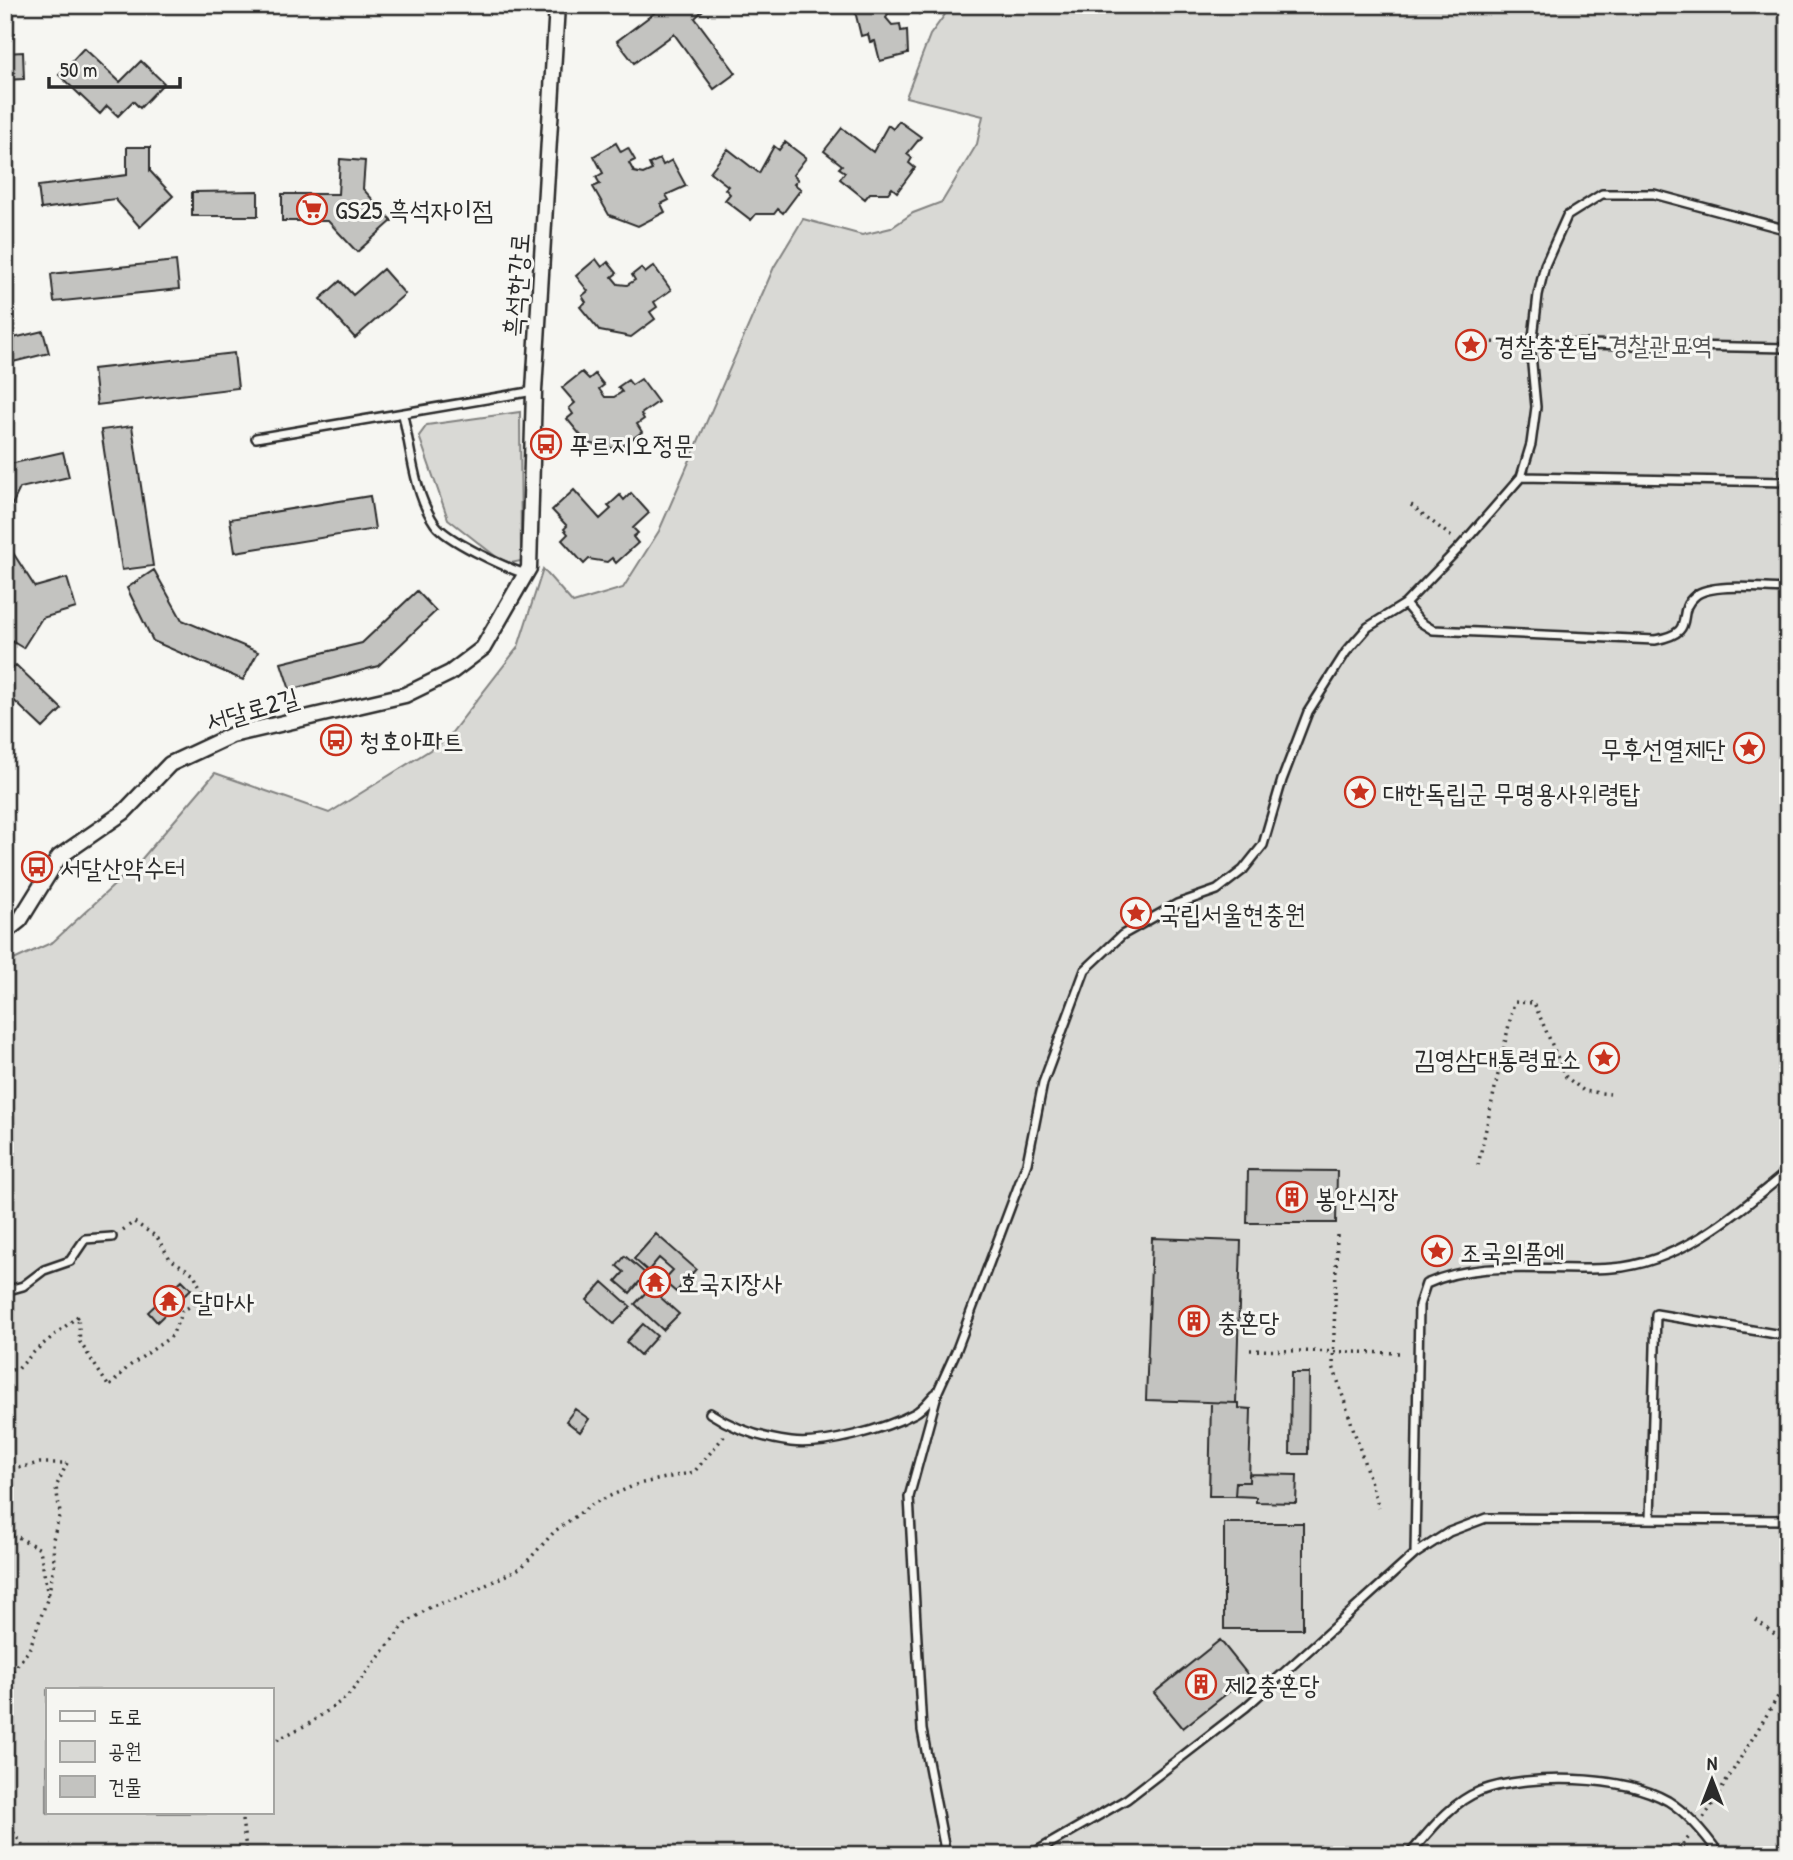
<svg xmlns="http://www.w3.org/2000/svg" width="1793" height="1860" viewBox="0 0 1793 1860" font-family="'Patrick Hand','Poor Story',sans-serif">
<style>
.green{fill:#d9d9d5;stroke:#828280;stroke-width:2;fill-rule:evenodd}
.building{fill:#c3c3c0;stroke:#2b2b2b;stroke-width:2}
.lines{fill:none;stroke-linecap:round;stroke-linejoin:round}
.lane-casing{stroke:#2b2b2b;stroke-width:12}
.street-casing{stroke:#2b2b2b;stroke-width:19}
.path{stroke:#2b2b2b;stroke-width:3.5;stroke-dasharray:2 5;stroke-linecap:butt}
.lane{stroke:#f6f6f2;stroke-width:7}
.street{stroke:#f6f6f2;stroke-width:14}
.labels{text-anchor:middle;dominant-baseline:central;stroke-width:6;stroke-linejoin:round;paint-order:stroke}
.poi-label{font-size:26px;fill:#2b2b2b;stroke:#f6f6f2;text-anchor:start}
.street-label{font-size:26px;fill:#2b2b2b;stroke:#f6f6f2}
.park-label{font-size:26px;fill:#565656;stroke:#f6f6f2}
</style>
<rect width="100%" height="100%" fill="#f6f6f2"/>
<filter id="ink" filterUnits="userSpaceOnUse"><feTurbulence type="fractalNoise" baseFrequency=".0143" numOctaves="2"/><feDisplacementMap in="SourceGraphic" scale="14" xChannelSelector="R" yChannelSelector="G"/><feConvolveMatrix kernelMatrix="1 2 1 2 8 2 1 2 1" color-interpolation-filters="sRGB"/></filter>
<g filter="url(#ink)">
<path class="green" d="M952,5H1788V1855H5V964L53,942L140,861L215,773L329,813L446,740L518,647L543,569L573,603L623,588L659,531L774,267L803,219L862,235L891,228L913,213L942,202L977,144L983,116L906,97L930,35ZM47,1690H271V1813H47Z
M520,412L521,561L511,563L499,559L448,519L419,436L427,425Z"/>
<path class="building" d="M665,5H708L695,18L736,73L714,89L674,34L634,63L617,41Z
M894,5L886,18L892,25L900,24L901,31L907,30L908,54L880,61L875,41L870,42L868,34L861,36L854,7Z
M906,5H930L928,10L919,14L916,7L908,10Z
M84,48L120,82L141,61L164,83L140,108L133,101L118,116L107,106L100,114L59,75Z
M23,52L24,79L5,80V53Z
M899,121L921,137L907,154L912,158L909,163L915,168L897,192L892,188L888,193H870L865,199L840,179L845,172L839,168L842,165L824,151L842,128L873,152L888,125L893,129Z
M785,142L806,158L793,175L798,180L794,184L801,189L783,213L778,209L774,214H756L751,220L725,200L730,194L725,189L728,186L710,172L728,149L759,173L774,146L779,150Z
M616,143L621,152L628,148L635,160L629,163L634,172L643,174L652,170L649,164L660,159L663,165L672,160L686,186L666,195L669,200L661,204L665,212L638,226L609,215L593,187L600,184L596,177L603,173L594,156Z
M127,147H150V171L173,196L140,227L115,199L41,209L38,186L127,175Z
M340,159L365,161L363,189L392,221L357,252L328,221H282V194H338Z
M258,191V216H192V192Z
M596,259L602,267L608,262L617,273L612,277L618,284L627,285L635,280L632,275L641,268L645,273L654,266L671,290L654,302L657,307L650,312L655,319L631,337L600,331L580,307L586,302L582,296L588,291L576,276Z
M176,261L179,289L54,302L51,274Z
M383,269L405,294L355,338L320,299L340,281L353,295Z
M43,331L49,353L5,364V340Z
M234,353L238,388L97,405L93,369Z
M582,372L589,379L595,374L604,385L599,389L605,397H614L622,392L618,387L628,380L632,385L641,379L658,402L641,414L644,419L637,424L642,432L618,449L587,443L567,419L573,414L569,408L575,403L562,388Z
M132,426L153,566L122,570L101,430Z
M63,452L69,477L20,488L5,520V465Z
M574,490L600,519L611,509L608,506L620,495L624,500L631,493L649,513L633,528L638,533L633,537L638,543L616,563L612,558L607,562L589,559L584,564L562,540L568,534L564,529L567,526L552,510Z
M370,496L375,529L235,552L230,519Z
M8,545L35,587L67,578L76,608L42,618L23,648L5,637Z
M154,570L182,620L258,652L243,680L153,641L127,588Z
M417,591L436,611L378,666L290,690L281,663L362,643Z
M16,665L62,709L43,728L5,692V675Z
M1598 1057a6 6 0 1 1 12 0a6 6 0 1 1-12 0Z
M1248,1170L1337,1171L1336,1223H1247Z
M656,1234L696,1269L676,1292L663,1281L673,1270L659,1258L648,1271L634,1259Z
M1152,1238L1241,1241L1236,1403L1146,1400Z
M625,1256L646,1274L630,1293L616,1281L624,1272L617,1266Z
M182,1280L191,1289L157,1322L148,1312Z
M603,1282L631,1307L614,1324L587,1300Z
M650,1288L679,1314L663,1330L635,1304Z
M643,1324L657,1336L640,1355L626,1342Z
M1291,1373H1309L1308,1454H1290Z
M1211,1403H1239V1408L1251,1409L1249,1482H1236L1235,1496H1209Z
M575,1409L589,1419L580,1432L566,1421Z
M1249,1474L1297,1475L1296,1503L1256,1502V1497L1235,1496L1236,1482H1249Z
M1224,1523H1303V1629H1224Z
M1220,1640L1249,1676L1183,1728L1154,1693Z"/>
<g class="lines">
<g class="lane-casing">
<path id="lane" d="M1532,343L1788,348
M403,415C411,449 414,494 435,524C447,541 505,567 525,574
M256,438L534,391
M1521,477L1788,482
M1405,604L1420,622L1433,630L1655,640C1700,632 1673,614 1695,596C1711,582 1766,589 1788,589
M5,1291L23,1286L44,1270L70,1261L85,1239L112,1237
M710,1413C734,1429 762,1438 791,1442C825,1446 885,1429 915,1413C923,1409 929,1400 935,1394
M1650,1519L1656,1314L1788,1336
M1415,1554L1449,1532L1486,1518L1788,1520
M946,1855L922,1730L909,1497L938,1391L957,1349L1027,1163L1043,1083L1085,970L1122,935L1177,904L1217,890L1243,870L1263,845L1282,780L1308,712L1346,652L1368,627L1405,604L1459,548L1521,477L1531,444L1536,407L1531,354L1538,295L1545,265L1567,216L1602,194H1654L1788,230
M1030,1855L1127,1799L1246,1707L1415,1554L1419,1305L1426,1284C1482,1258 1551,1273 1612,1268C1681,1263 1737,1213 1788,1171
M1409,1855C1429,1832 1450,1803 1480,1791C1529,1773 1623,1775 1668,1801C1689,1814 1706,1835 1720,1855"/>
</g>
<g class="street-casing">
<path id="street" d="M5,932L20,920L59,857L124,812L170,764L232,735L405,695L450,673L483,648L529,568L534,391L557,5"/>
</g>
<path class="path" d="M1479,342L1523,343
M1411,505L1453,538
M1478,1165L1514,1002L1534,1003L1566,1077L1584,1091L1610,1094
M1337,1235L1333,1366L1379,1508
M1250,1350L1399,1353
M5,1371L18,1369L36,1350L78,1316L80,1342L109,1387L128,1367L172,1336L182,1311L205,1298L194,1274L170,1259L157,1237L134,1222L120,1232
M5,1471L40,1463H67L56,1487L60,1513L53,1539L54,1566L48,1597
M5,1534L16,1536L40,1549L48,1597L29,1650L5,1681
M1756,1620L1784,1641L1788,1652
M271,1743L310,1723L347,1697L406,1623L432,1606L462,1597L522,1567L555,1531L594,1503L638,1484L694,1472L726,1434
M241,1813L247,1855
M1704,1818L1788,1680
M5,1821L30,1855
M1673,1855L1690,1836"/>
<use href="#lane" class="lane"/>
<use href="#street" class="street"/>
</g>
</g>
<defs>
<g id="supermarket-ring" transform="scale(1.575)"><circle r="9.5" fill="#f6f6f2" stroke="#c8321e" stroke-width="1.5"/><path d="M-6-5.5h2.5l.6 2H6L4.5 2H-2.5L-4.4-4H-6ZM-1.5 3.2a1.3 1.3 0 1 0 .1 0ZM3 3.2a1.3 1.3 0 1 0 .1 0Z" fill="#c8321e"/></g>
<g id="sight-ring" transform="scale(1.575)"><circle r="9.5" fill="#f6f6f2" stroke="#c8321e" stroke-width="1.5"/><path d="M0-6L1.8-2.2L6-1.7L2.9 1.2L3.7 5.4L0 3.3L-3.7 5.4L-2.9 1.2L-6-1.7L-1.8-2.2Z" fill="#c8321e"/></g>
<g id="bus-ring" transform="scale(1.575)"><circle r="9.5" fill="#f6f6f2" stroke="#c8321e" stroke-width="1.5"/><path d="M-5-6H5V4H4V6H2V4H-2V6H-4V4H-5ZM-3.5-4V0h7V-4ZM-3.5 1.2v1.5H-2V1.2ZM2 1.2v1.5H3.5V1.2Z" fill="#c8321e"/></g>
<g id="building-ring" transform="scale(1.575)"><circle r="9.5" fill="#f6f6f2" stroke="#c8321e" stroke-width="1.5"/><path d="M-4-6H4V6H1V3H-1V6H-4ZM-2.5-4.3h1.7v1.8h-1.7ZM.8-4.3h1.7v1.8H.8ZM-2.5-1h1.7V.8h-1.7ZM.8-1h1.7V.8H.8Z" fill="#c8321e"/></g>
<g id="temple-ring" transform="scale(1.575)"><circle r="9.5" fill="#f6f6f2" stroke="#c8321e" stroke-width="1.5"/><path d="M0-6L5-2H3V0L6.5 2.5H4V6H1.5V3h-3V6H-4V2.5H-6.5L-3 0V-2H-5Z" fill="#c8321e"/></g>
</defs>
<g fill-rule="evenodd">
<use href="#supermarket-ring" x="312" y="209"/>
<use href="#sight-ring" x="1471" y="345"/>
<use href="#bus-ring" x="546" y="444"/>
<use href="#bus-ring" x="336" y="740"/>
<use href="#sight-ring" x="1749" y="748"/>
<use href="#sight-ring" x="1360" y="792"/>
<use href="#bus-ring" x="37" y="867"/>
<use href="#sight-ring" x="1136" y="913"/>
<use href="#sight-ring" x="1604" y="1058"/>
<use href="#building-ring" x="1292" y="1197"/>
<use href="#sight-ring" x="1437" y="1251"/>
<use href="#temple-ring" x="655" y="1282"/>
<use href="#temple-ring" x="169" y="1301"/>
<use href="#building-ring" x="1194" y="1321"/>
<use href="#building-ring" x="1201" y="1684"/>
</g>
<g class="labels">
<g class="poi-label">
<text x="335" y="209">GS25 흑석자이점</text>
<text x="1494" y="345">경찰충혼탑</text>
<text x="569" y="444">푸르지오정문</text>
<text x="359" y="740">청호아파트</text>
<text x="1726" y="748" text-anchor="end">무후선열제단</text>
<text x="1383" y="792">대한독립군 무명용사위령탑</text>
<text x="60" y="867">서달산약수터</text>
<text x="1159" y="913">국립서울현충원</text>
<text x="1581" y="1058" text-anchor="end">김영삼대통령묘소</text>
<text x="1315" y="1197">봉안식장</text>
<text x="1460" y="1251">조국의품에</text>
<text x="678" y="1282">호국지장사</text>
<text x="192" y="1301">달마사</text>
<text x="1217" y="1321">충혼당</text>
<text x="1224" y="1684">제2충혼당</text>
</g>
<g class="street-label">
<text transform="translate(516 285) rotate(-86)">흑석한강로</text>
<text transform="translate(252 709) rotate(-16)">서달로2길</text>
</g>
<g class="park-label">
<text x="1660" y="344">경찰관묘역</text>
</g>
</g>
<rect width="1793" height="1860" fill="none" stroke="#f6f6f2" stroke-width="28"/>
<rect x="14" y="14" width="1765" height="1832" fill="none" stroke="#2b2b2b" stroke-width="2.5" filter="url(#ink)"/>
<rect x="46" y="1688" width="228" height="126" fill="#f6f6f2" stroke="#a5a5a2" stroke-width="2"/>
<rect x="60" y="1711" width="35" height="10" fill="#f6f6f2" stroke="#a5a5a2" stroke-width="2"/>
<text x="108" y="1724" font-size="21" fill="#2b2b2b">도로</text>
<rect x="60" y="1741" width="35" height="21" fill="#d9d9d5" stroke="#a5a5a2" stroke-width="2"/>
<text x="108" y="1758" font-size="21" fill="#2b2b2b">공원</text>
<rect x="60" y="1776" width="35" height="21" fill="#c3c3c0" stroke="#a5a5a2" stroke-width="2"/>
<text x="108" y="1794" font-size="21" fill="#2b2b2b">건물</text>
<g transform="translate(1712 1780)" stroke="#f6f6f2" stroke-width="5" paint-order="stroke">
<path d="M0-5L12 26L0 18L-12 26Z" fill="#2b2b2b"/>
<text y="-10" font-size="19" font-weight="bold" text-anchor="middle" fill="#2b2b2b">N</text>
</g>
<path d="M49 77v10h131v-10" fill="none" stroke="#2b2b2b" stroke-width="3.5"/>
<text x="60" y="77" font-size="21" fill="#2b2b2b" stroke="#f6f6f2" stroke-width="5" paint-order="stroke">50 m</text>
</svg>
